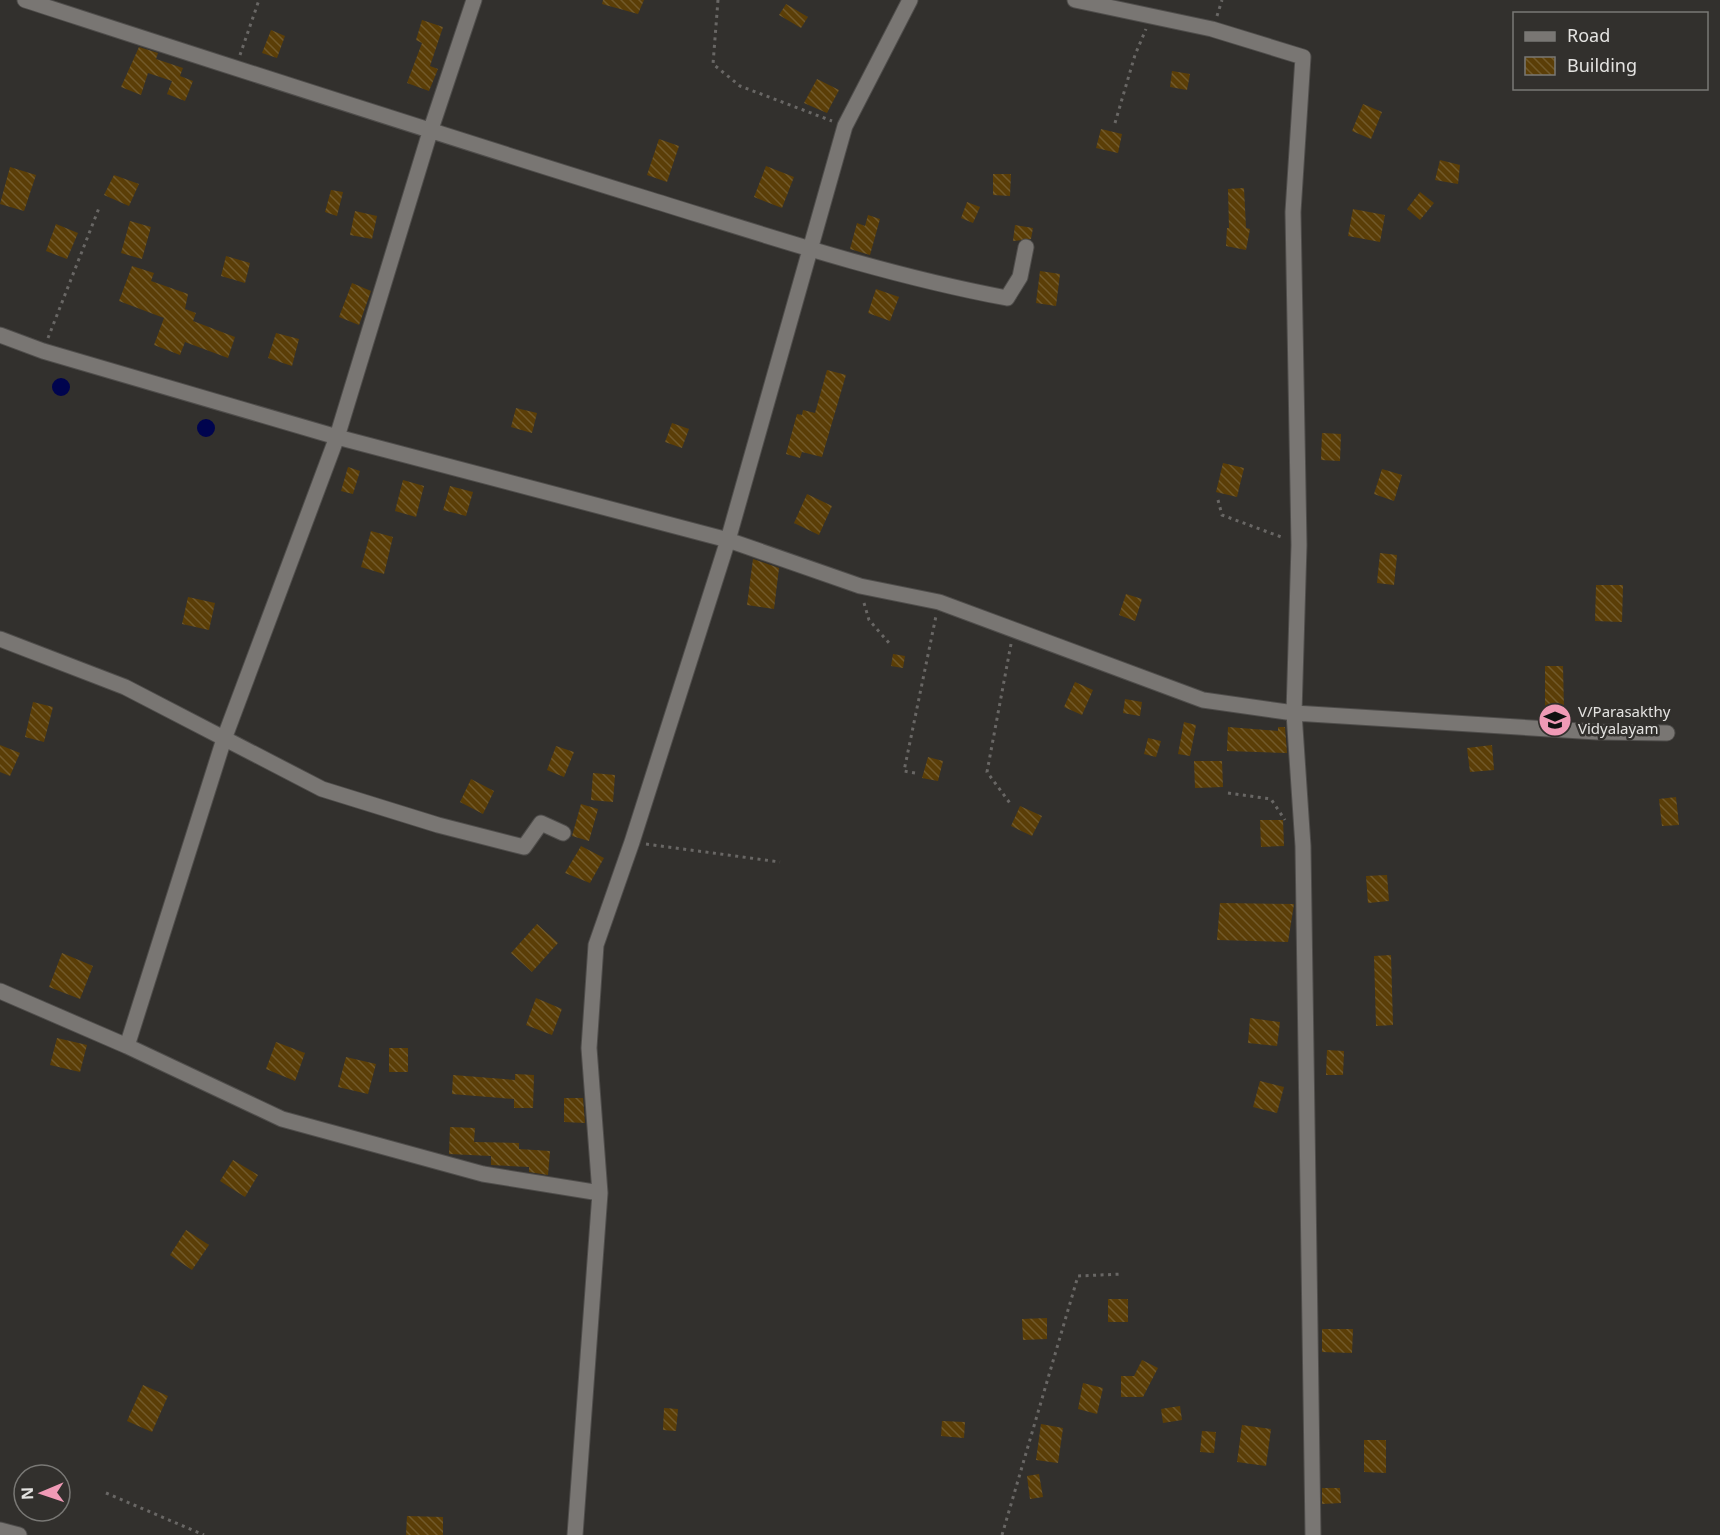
<svg xmlns="http://www.w3.org/2000/svg" width="1720" height="1535" viewBox="0 0 1720 1535" font-family="'Noto Sans',sans-serif">
<style>
.water{fill:#00044e}
.building{fill:url(#building-back-hatch)}
.lines{fill:none;stroke-linecap:round;stroke-linejoin:round}
.street-casing{stroke:#4f4d4b;stroke-width:17}
.path{stroke:#696765;stroke-width:3;stroke-dasharray:3 4.5;stroke-linecap:butt}
.street{stroke:#797673;stroke-width:15}
.labels{text-anchor:middle;dominant-baseline:central;stroke-width:5;stroke-linejoin:round;paint-order:stroke}
.poi-label{font-size:15px;fill:#e4e3e1;stroke:#32302d;text-anchor:start}
</style>
<defs>
<pattern id="building-back-hatch" width="6" height="6" patternUnits="userSpaceOnUse" patternTransform="scale(1.5)"><rect width="6" height="6" fill="#5b3e07"/><path d="M-1 5l2 2M0 0l6 6M5-1l2 2" fill="none" stroke="#725a2b"/></pattern>
</defs>
<rect width="100%" height="100%" fill="#32302d"/>
<path class="water" d="M52 387a9 9 0 1 1 18 0a9 9 0 1 1-18 0Z
M197 428a9 9 0 1 1 18 0a9 9 0 1 1-18 0Z"/>
<path class="building" d="M603,0H644L638,14L602,4Z
M786,4L808,17L801,28L779,15Z
M422,20L443,27L430,66L438,69L429,91L407,83L422,43L416,40Z
M271,30L285,36L277,58L262,53Z
M139,47L158,53L156,59L183,68L180,76L193,81L185,101L167,94L172,81L148,73L141,95L121,87Z
M1172,71L1190,74L1187,90L1170,87Z
M817,79L839,90L827,113L804,103Z
M1363,104L1382,112L1371,139L1352,131Z
M1101,129L1122,134L1118,153L1096,148Z
M659,139L679,146L667,182L647,175Z
M1440,160L1460,165L1458,184L1435,180Z
M766,166L794,177L782,208L754,197Z
M10,167L36,175L24,211L0,204Z
M993,174H1011L1010,196L993,195Z
M114,175L139,184L129,206L104,195Z
M1244,188L1246,228L1250,229L1246,250L1226,246L1227,228H1229L1228,189Z
M331,190L343,192L337,216L325,212Z
M1420,192L1434,203L1420,220L1407,209Z
M967,202L980,207L973,223L961,218Z
M1353,209L1385,215L1380,242L1348,236Z
M355,211L377,216L372,239L350,235Z
M868,215L880,219L870,255L850,249L857,223L865,226Z
M130,221L151,227L142,259L121,253Z
M56,224L78,233L67,259L46,251Z
M1015,225L1033,228L1031,239L1013,241Z
M226,256L250,263L245,283L221,276Z
M132,266L154,273L151,281L188,294L185,309L196,313L193,321L235,337L228,358L185,342L180,355L154,345L164,318L119,301Z
M1040,271L1060,274L1056,306L1036,303Z
M352,283L371,291L359,325L339,317Z
M876,289L899,297L890,321L868,313Z
M276,333L299,339L292,366L268,358Z
M827,370L846,375L822,457L802,452L800,458L786,454L797,414L802,415L803,410L815,413Z
M516,408L537,413L532,433L511,427Z
M672,423L689,429L682,448L665,442Z
M1322,433L1341,434L1340,461L1321,460Z
M1223,463L1244,468L1237,497L1216,492Z
M348,467L360,471L353,494L341,491Z
M1382,469L1402,475L1394,501L1374,494Z
M403,480L424,486L416,517L395,511Z
M450,486L473,492L466,516L443,510Z
M807,494L832,506L819,535L794,523Z
M371,531L393,537L384,574L361,567Z
M1380,553L1397,555L1394,585L1377,583Z
M753,559L779,568L774,609L747,605Z
M1596,585H1623L1622,622L1595,621Z
M1126,594L1142,599L1135,621L1119,615Z
M188,597L215,603L209,630L182,624Z
M893,654L905,656L903,668L891,666Z
M1545,666H1563L1564,709L1545,711Z
M1075,682L1093,690L1082,715L1064,707Z
M1125,699L1142,702L1140,716L1123,713Z
M33,702L53,707L44,742L25,737Z
M1184,722L1196,725L1190,756L1178,754Z
M1228,727L1278,731V727H1285L1287,753L1227,751Z
M1148,738L1161,741L1156,757L1144,754Z
M0,745L20,753L10,776L0,772Z
M1492,745L1494,770L1470,772L1467,748Z
M556,746L574,752L564,777L547,770Z
M928,757L943,761L938,781L922,778Z
M1194,761H1222L1223,787L1195,788Z
M593,773L615,775L613,802L591,800Z
M471,779L494,791L483,814L460,802Z
M1676,797L1679,825L1662,826L1659,799Z
M581,804L598,809L589,841L572,836Z
M1020,806L1042,816L1032,836L1011,826Z
M1260,820H1283L1284,846L1261,847Z
M581,846L604,858L590,883L565,873Z
M1387,875L1389,901L1368,903L1366,876Z
M1220,903L1294,904L1288,942L1217,940Z
M537,924L558,943L532,972L511,953Z
M62,953L93,966L80,999L49,987Z
M1391,955L1393,1025L1376,1026L1374,956Z
M536,998L562,1009L552,1035L526,1025Z
M1250,1018L1280,1022L1277,1046L1248,1043Z
M57,1038L87,1045L80,1072L50,1065Z
M276,1042L305,1053L295,1081L266,1069Z
M389,1048H408V1072H389Z
M1327,1050L1344,1051L1343,1075H1326Z
M346,1057L376,1064L368,1094L338,1087Z
M515,1074L534,1075L533,1108H514V1099L452,1094L453,1075L515,1080Z
M1260,1081L1284,1087L1277,1113L1253,1107Z
M564,1098H583L585,1123L564,1122Z
M450,1127L475,1128L474,1142L519,1143V1149L550,1151L548,1175L529,1172V1167L491,1165V1156L449,1154Z
M233,1160L258,1175L245,1197L220,1181Z
M186,1230L209,1245L192,1270L170,1255Z
M1108,1299H1128V1322H1108Z
M1047,1318V1339L1023,1340L1022,1319Z
M1322,1329H1353L1352,1353L1322,1352Z
M1142,1360L1158,1368L1143,1397H1121V1376H1134Z
M1083,1383L1103,1388L1097,1414L1078,1409Z
M143,1385L168,1396L152,1432L127,1421Z
M1180,1406L1182,1420L1163,1423L1161,1409Z
M664,1408L678,1409L676,1431L663,1430Z
M942,1421L965,1422L964,1438L941,1436Z
M1041,1424L1063,1428L1058,1463L1036,1460Z
M1242,1425L1271,1429L1266,1466L1237,1462Z
M1202,1431L1216,1432L1214,1453L1200,1452Z
M1364,1440H1386V1473L1364,1472Z
M1039,1474L1043,1497L1030,1499L1027,1476Z
M1322,1488H1340L1341,1503L1322,1504Z
M407,1516L443,1517V1535H406Z"/>
<g class="lines">
<g class="street-casing">
<path id="street" d="M25,0C232,67 438,134 645,198C765,235 884,275 1007,298L1020,277L1026,247
M1075,0L1212,29L1303,57L1293,212L1299,545L1294,713L1303,846L1313,1535
M0,335L43,351L337,437L728,540L860,586L939,602L1203,700L1294,713L1597,732L1667,733
M0,639L125,687L322,789L438,825L524,847L541,823L563,833
M0,991L127,1046L282,1119L483,1174L600,1193
M127,1046L224,739L337,437L430,132L474,0
M0,1530L19,1535
M575,1535L600,1193L589,1048L596,945L632,842L728,540L845,126L910,0"/>
</g>
<path class="path" d="M718,0L713,64L740,86L832,121
M1217,16L1222,0
M240,55L259,0
M1115,123L1135,55L1146,29
M48,338L99,208
M1218,500L1222,515L1284,538
M864,603L869,620L889,643
M1011,644L987,772L1012,806
M915,773L904,771L936,616
M1228,793L1271,799L1285,820
M646,844L780,862
M106,1493L204,1535
M1002,1535L1078,1276L1123,1274"/>
<use href="#street" class="street"/>
</g>
<defs>
<g id="school-disc" transform="scale(1.725)"><circle r="9.5" fill="#f09ab6" stroke="#32302d"/><path d="M0-5L7-2L0 1L-7-2ZM-4 1L0 2.5L4 1V4Q0 6-4 4Z" fill="#111"/></g>
</defs>
<g fill-rule="evenodd">
<use href="#school-disc" x="1555" y="720"/>
</g>
<g class="labels">
<g class="poi-label">
<text x="1578" y="711">V/Parasakthy<tspan x="1578" dy="17">Vidyalayam</tspan></text>
</g>
</g>
<rect x="1513" y="12" width="195" height="78" fill="#32302d" stroke="#797875" stroke-width="1.5"/>
<rect x="1525" y="32" width="30" height="9" fill="#797673" stroke="#797875" stroke-width="1.5"/>
<text x="1567" y="42" font-size="18" fill="#e4e3e1">Road</text>
<rect x="1525" y="57" width="30" height="18" fill="url(#building-back-hatch)" stroke="#797875" stroke-width="1.5"/>
<text x="1567" y="72" font-size="18" fill="#e4e3e1">Building</text>
<g transform="translate(42 1493) rotate(268)"><circle r="28" fill="#32302d" stroke="#797875" stroke-width="1.5"/>
<path d="M0-4.5L10 22L0 15L-10 22Z" fill="#f09ab6"/>
<text y="-9" font-size="16" font-weight="bold" text-anchor="middle" fill="#e4e3e1">N</text>
</g>
</svg>
